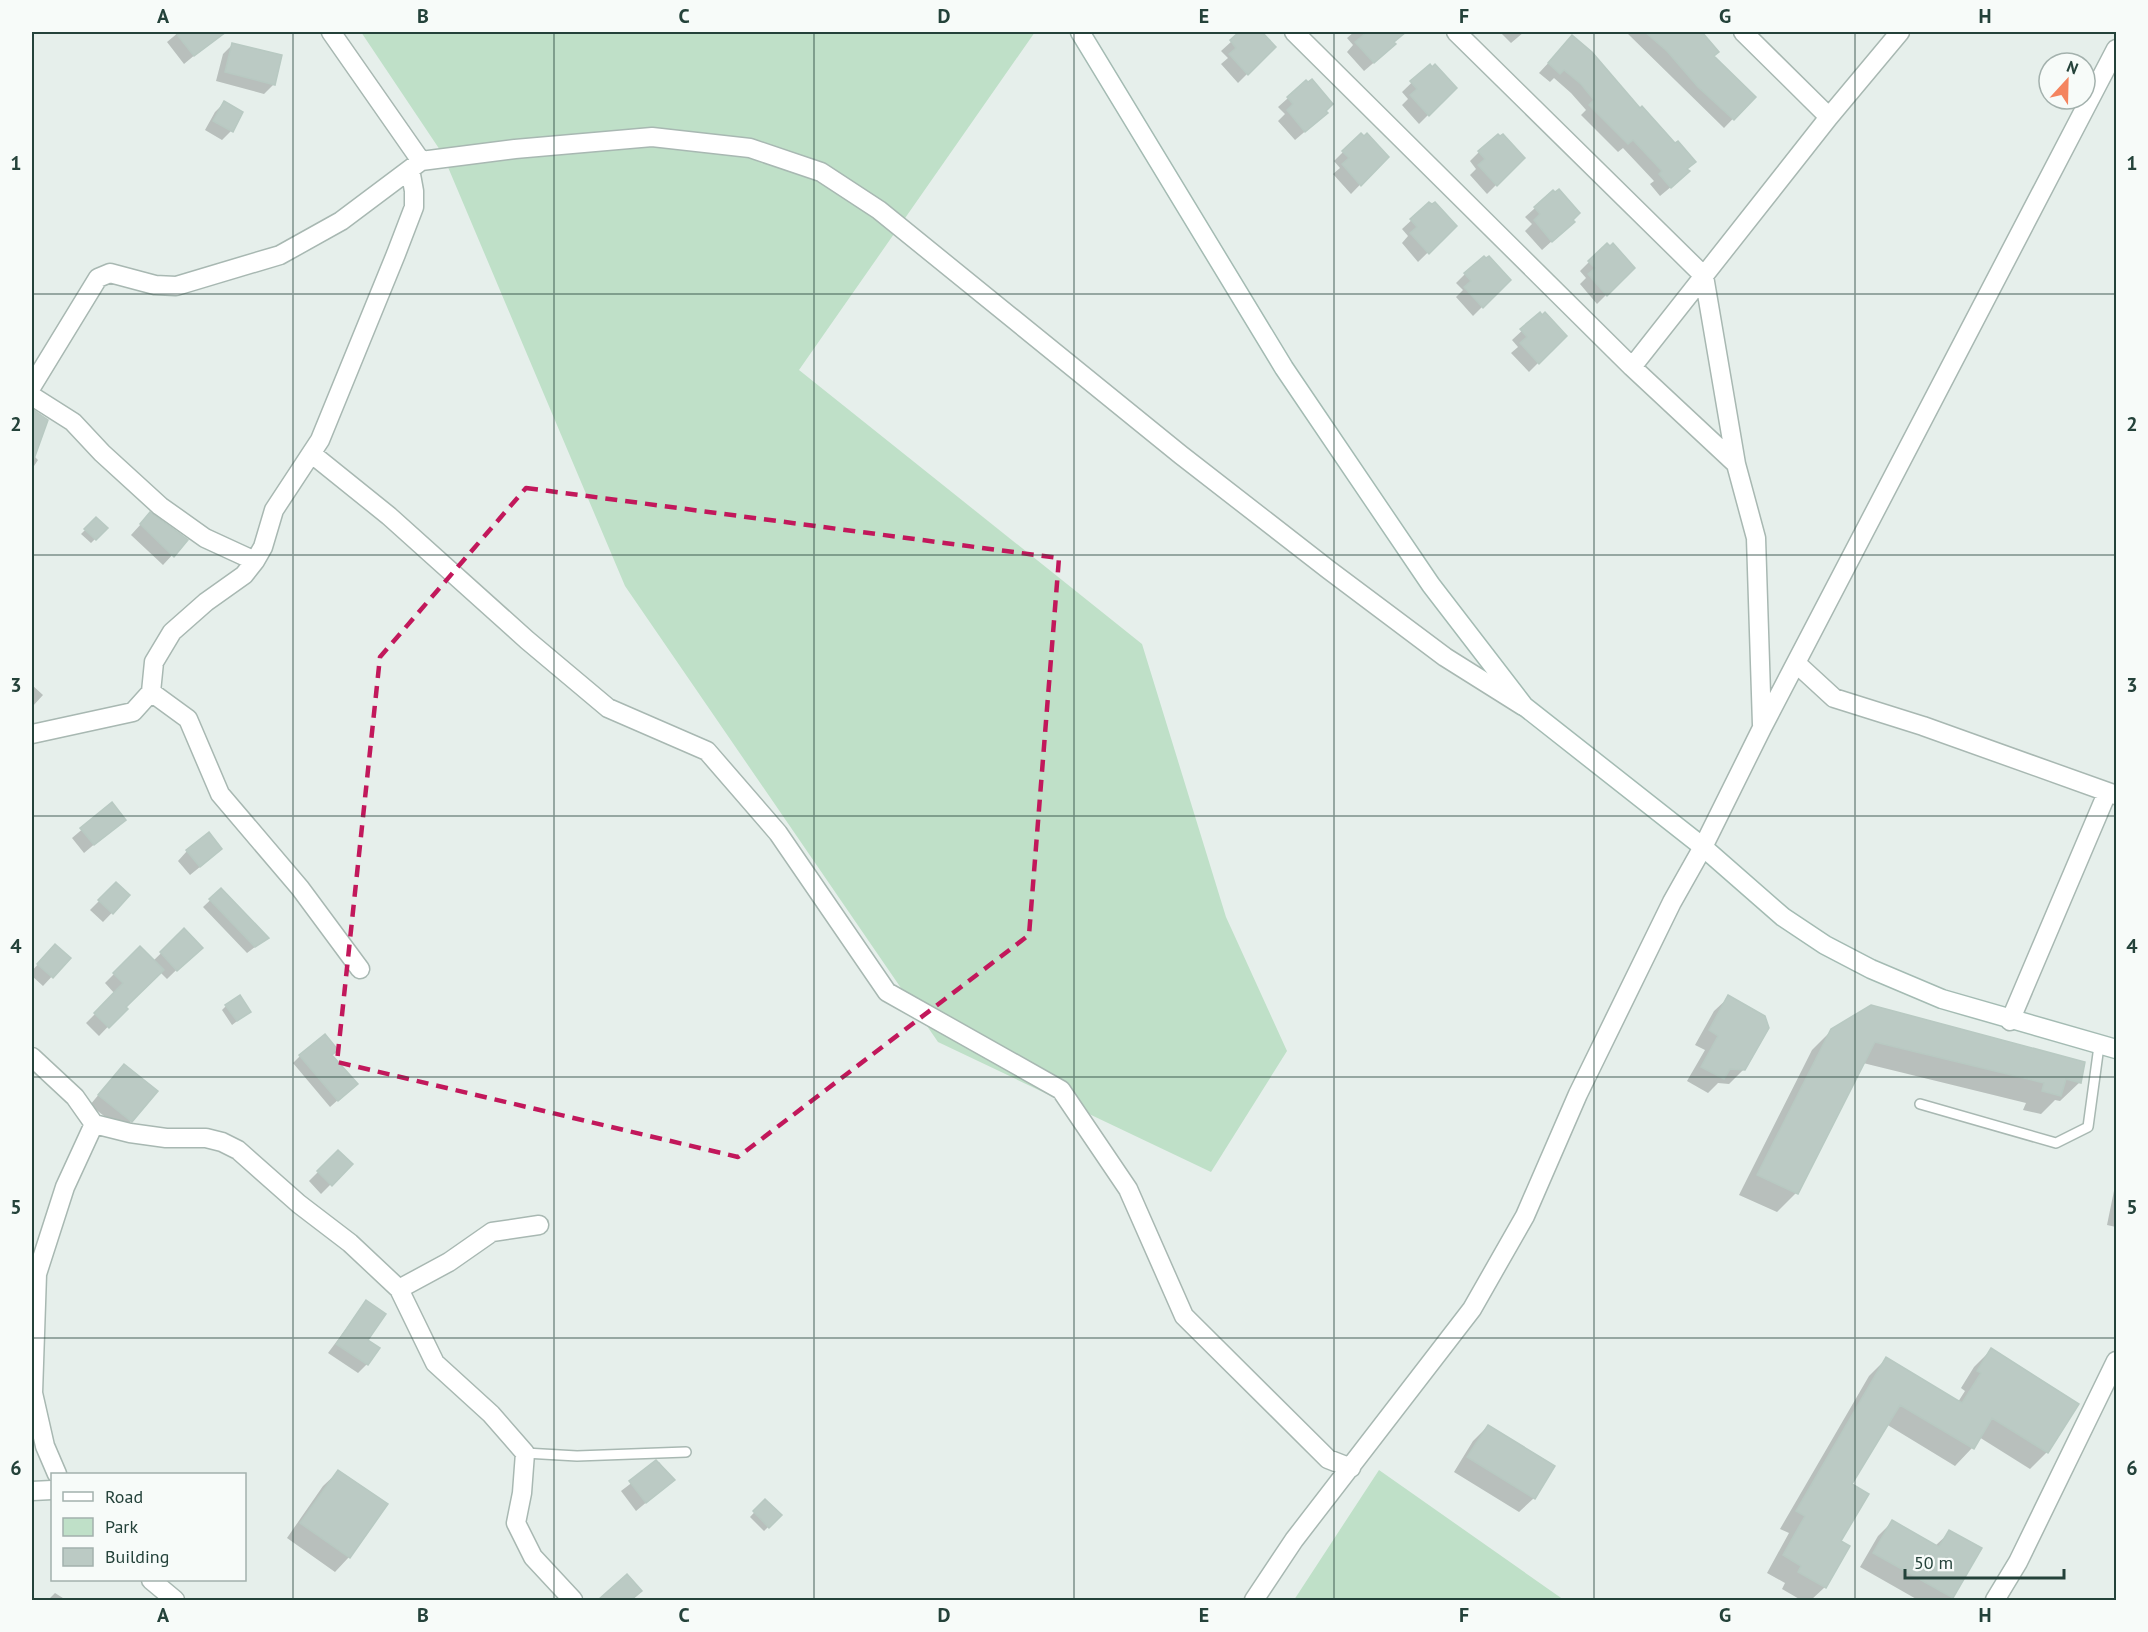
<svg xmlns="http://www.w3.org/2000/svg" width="2148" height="1632" viewBox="0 0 2148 1632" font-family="'PT Sans',sans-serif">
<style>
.green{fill:#bfe0c8}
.shadow{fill:#0003}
.building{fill:#bbcac4;stroke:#b8c9c2;stroke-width:1.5}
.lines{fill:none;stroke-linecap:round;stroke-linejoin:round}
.lane-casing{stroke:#a8b8b2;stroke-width:12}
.street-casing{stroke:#a8b8b2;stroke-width:21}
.secondary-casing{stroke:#a4bbb3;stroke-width:21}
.lane{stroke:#fff;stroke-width:9}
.street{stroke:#fff;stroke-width:18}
.secondary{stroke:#fff;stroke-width:18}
.marked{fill:none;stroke:#c2185b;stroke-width:4.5;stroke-dasharray:12 8;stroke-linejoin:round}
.grid{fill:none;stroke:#24423a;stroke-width:1.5;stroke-opacity:0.55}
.neatline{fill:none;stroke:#24423a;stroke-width:2}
.grid-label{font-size:20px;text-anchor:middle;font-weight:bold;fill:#24423a}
</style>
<rect width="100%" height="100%" fill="#e6efeb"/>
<path class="green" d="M361,32H1035L799,370L1142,644L1226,917L1287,1051L1211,1172L938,1042L625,586L442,153Z
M1379,1470L1564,1600H1294Z"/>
<path class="shadow" d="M179,32H199L208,44L184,64L167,42Z
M1242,32H1260L1274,47L1238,83L1221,64L1228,58L1221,51Z
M1354,32H1397L1400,35L1385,53L1364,71L1347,52L1353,45L1347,38Z
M1500,32H1524L1511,43Z
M1626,32H1698L1707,40L1712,57L1754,97L1724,128Z
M233,44L274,84L264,94L216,81L223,54Z
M1563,47L1640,110L1675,145L1686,170L1678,181L1660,196L1650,184L1654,181L1623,148L1618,152L1581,115L1586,110L1571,93L1554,78L1550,82L1539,73Z
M1429,66L1455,88L1419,124L1402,105L1408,99L1402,92Z
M1306,82L1324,111L1316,122L1295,140L1278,121L1285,114L1278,107Z
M224,103L231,131L222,140L205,130L215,112Z
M1343,152L1387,157L1351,194L1333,174L1340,168L1334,161Z
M1479,152L1523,158L1487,194L1470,175L1476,169L1470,161Z
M1553,192L1563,231L1542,250L1525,231L1532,224L1525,217Z
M1429,204L1455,226L1418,262L1402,243L1408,236L1402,229Z
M1589,262L1633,268L1597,304L1580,284L1586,278L1580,271Z
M1465,274L1509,280L1473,316L1456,297L1463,290L1456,283Z
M1539,315L1565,336L1529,372L1511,353L1518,347L1512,340Z
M32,454L38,460L32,469Z
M96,519L106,528L91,543L81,534Z
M141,524L186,540L163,565L131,535Z
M32,685L43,695L32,707Z
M112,804L124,819L84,853L72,838Z
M187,851L211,858L190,875L178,861Z
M116,884L128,896L103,922L90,910Z
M221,890L267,938L247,953L203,907Z
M184,931L200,947L167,979L160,972L99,1036L86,1023L115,994L105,983L140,948L153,961Z
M46,955L69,958L43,986L32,976V971Z
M1729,997L1744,1069L1729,1084L1718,1083L1708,1093L1687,1081L1705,1050L1695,1045L1714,1011Z
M226,1006L249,1012L232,1025L222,1010Z
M1872,1007L2080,1082L2060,1101L2055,1100L2041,1114L2023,1110L2026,1103L1863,1063L1796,1193L1777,1212L1739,1195L1812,1050L1832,1030Z
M300,1056H330L348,1091L330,1107L293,1063Z
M115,1075L131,1121L122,1130L90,1105Z
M338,1152L350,1165L321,1194L309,1181Z
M2116,1181V1227L2107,1225Z
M366,1302L367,1364L358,1373L328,1353Z
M1991,1350L2047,1452L2030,1469L1979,1437L1972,1448L1955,1466L1886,1424L1850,1485L1839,1541L1825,1587L1811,1600H1801L1782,1589L1785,1583L1767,1573L1789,1533L1780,1529L1869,1376L1886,1359L1958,1402L1965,1391L1961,1388L1974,1367Z
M1488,1426L1534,1498L1519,1512L1454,1472L1473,1441Z
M659,1462L673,1480L636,1511L621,1491Z
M338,1472L349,1557L335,1572L287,1538L323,1486Z
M765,1501L780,1515L764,1531L750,1517Z
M1892,1522L1935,1546L1950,1532L1952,1597L1949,1600H1918L1860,1567L1878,1536Z
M55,1593L66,1600H48Z"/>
<path class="building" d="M175,32H226L194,56Z
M1239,32H1262L1276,47L1248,75L1229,54L1236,48L1230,40Z
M1367,32H1406L1394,42L1396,44L1374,63L1355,42Z
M1645,32H1702L1719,52L1714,56L1756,97L1734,120L1698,87L1667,51Z
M1572,35L1592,52L1640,108L1642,106L1675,143L1678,141L1696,162L1687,169L1690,171L1671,188L1659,174L1662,171L1633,140L1628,144L1589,105L1594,100L1581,84L1564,70L1560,74L1548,63Z
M232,43L282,55L275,85L225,72Z
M1430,64L1432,67L1435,64L1457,88L1429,116L1410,95L1417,89L1410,81Z
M1312,79L1333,104L1326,111L1328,113L1305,132L1287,110L1293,104L1287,97L1306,80L1308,82Z
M224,101L243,112L233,132L213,121Z
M1361,133L1364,136L1367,133L1389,157L1361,186L1342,164L1349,158L1342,151Z
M1498,134L1500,136L1503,134L1525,158L1497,186L1478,165L1485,159L1478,151Z
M1559,189L1580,213L1573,220L1575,222L1552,242L1534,220L1540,214L1534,207L1553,190L1555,192Z
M1429,202L1432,204L1435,202L1457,226L1429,254L1410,233L1417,227L1410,219Z
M1607,243L1610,246L1613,243L1635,268L1607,296L1588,274L1595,268L1588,261Z
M1484,256L1486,258L1489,256L1511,280L1483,308L1464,287L1471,281L1464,273Z
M1540,312L1542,315L1545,312L1567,336L1539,364L1520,343L1527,337L1520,329Z
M32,409L48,420L34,459H32Z
M150,512L188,540L174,557L140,524Z
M96,517L108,528L96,540L84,529Z
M112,802L126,820L94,845L80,828Z
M209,832L222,849L200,867L186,850Z
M116,882L130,895L113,914L98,900Z
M221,888L269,938L255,947L209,899Z
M184,928L203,948L177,971L160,952Z
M55,944L71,958L53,978L37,964Z
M140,946L164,970L126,1007L128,1009L109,1028L94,1013L123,983L113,973Z
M240,995L251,1012L237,1021L225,1005Z
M1728,995L1765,1016L1769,1028L1745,1070L1730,1069L1724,1079L1701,1067L1718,1036L1709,1030Z
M1871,1005L2085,1062L2081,1083L2066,1079L2061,1096L2042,1091L2044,1083L1875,1042L1798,1194L1757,1175L1831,1029Z
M325,1034L338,1050L332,1055L358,1084L338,1101L299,1055Z
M124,1064L158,1091L132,1122L98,1095Z
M338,1150L353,1164L332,1186L317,1171Z
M366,1300L386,1314L368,1340L380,1348L368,1365L336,1344Z
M1991,1348L2079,1404L2048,1453L1992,1418L1974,1449L1900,1405L1852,1484L1869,1494L1841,1541L1850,1546L1826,1588L1798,1572L1801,1566L1783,1555L1805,1516L1796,1511L1886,1357L1962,1403L1981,1373L1977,1371Z
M1488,1425L1555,1466L1535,1499L1467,1457Z
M656,1460L675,1480L646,1503L629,1481Z
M338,1470L388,1504L350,1558L300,1523Z
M765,1499L782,1515L769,1528L753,1511Z
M1892,1520L1939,1547L1949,1530L1982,1548L1953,1598L1873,1553Z
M627,1574L642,1591L631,1600H598Z"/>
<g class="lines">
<g class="lane-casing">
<path id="lane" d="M1920,1104L2056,1143L2088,1127L2099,1046
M525,1453L577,1456L686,1452"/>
</g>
<g class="street-casing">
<path id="street" d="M331,32L421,161
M1294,32L1632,367L1736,464
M1456,32L1704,276L1736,464L1756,538L1762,725
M1743,32L1829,117
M1632,367L1829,117L1900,32
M32,386L98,278L110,273L155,285L176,286L280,255L341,221L421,161L515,149L652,137L750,148L821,172L879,210L1181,455L1329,570L1445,657L1523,706
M32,396L73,422L102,453L160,506L205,538L255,561L244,575L206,602L172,632L154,662L151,692L133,712L32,734
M312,454L389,516L527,640L608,708L707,751L778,833L887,992L1061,1090L1128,1189L1184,1316L1328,1459L1351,1468
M255,561L263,547L274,510L320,440L396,254L414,207V191L410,169
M1797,664L1834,698L1923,726L2116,795
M151,692L188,719L220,794L300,888L360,969
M2010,1021L2107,793
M32,1057L75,1097L94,1124L65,1187L37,1274L33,1393L45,1446L57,1474
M94,1124L130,1133L166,1138H206L222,1142L238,1150L299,1204L350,1243L399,1289L435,1363L491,1414L525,1453L522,1493L516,1523L533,1557L573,1600
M399,1289L449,1262L492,1232L539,1225
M32,1491L52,1490
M151,1580L175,1600
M1254,1600L1294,1540L1472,1309L1525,1216L1578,1094L1672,902L1703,847L1762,728L2116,49
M1995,1600L2018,1562L2116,1361"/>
</g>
<g class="secondary-casing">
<path id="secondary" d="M1080,32L1284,368L1431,585L1524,706L1703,847L1783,917L1825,945L1871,969L1942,999L2116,1049"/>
</g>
<use href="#lane" class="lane"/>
<use href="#street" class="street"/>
<use href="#secondary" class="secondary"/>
</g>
<path class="marked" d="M526,488L1059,558L1029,935L738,1157L337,1062L380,657Z"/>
<path class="grid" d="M293,32V1600M554,32V1600M814,32V1600M1074,32V1600M1334,32V1600M1594,32V1600M1855,32V1600M32,294H2116M32,555H2116M32,816H2116M32,1077H2116M32,1338H2116"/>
<rect width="2148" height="1632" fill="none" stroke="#f7fbf9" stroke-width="66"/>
<rect x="51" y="1473" width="195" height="108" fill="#f7fbf9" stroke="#a3b1ad" stroke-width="1.5"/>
<rect x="63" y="1492" width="30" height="9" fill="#ffffff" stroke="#a3b1ad" stroke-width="1.5"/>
<text x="105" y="1503" font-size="18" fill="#24423a">Road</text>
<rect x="63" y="1518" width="30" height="18" fill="#bfe0c8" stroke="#a3b1ad" stroke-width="1.5"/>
<text x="105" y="1533" font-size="18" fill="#24423a">Park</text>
<rect x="63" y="1548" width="30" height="18" fill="#bbcac4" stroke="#a3b1ad" stroke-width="1.5"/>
<text x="105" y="1563" font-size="18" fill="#24423a">Building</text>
<g transform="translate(2067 81) rotate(22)"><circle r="28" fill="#f7fbf9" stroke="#a3b1ad" stroke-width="1.5"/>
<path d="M0-4.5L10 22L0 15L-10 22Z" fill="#f4845f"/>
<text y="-9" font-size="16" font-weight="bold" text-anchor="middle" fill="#24423a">N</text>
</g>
<path d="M1905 1569v9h159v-9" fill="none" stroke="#24423a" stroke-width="3"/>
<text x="1914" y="1569" font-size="18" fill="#24423a" stroke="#f7fbf9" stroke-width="4.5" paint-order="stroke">50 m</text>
<rect x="33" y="33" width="2082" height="1566" class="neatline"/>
<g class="grid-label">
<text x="163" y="23">A</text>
<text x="423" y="23">B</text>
<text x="684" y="23">C</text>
<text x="944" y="23">D</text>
<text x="1204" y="23">E</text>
<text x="1464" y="23">F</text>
<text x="1725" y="23">G</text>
<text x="1985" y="23">H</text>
<text x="16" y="170">1</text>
<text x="2132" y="170">1</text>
<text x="16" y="431">2</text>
<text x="2132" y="431">2</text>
<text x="16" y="692">3</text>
<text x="2132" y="692">3</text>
<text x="16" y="953">4</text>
<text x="2132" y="953">4</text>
<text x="16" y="1214">5</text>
<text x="2132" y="1214">5</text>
<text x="16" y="1475">6</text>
<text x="2132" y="1475">6</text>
<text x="163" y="1622">A</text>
<text x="423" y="1622">B</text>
<text x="684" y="1622">C</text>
<text x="944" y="1622">D</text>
<text x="1204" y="1622">E</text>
<text x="1464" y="1622">F</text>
<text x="1725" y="1622">G</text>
<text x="1985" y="1622">H</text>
</g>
</svg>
